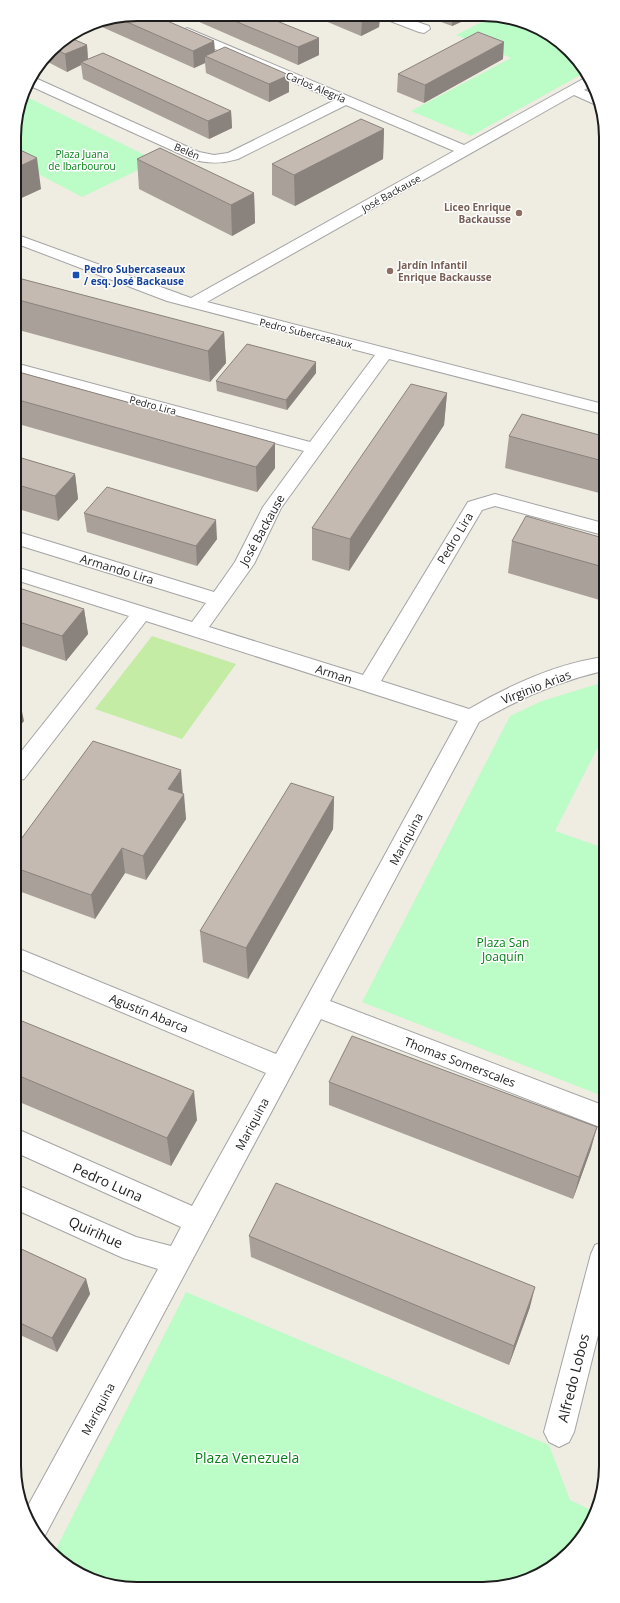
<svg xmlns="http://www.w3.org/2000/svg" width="620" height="1603" viewBox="0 0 620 1603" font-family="'Open Sans',sans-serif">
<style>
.grass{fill:#c4eca5}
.park{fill:#bcfcc6}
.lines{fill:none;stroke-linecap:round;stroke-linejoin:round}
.minor-casing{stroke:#a4a4a4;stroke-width:2}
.minor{fill:#fff;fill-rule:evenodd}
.wall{fill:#a9a099}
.shaded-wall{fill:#89827d}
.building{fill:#c4bab2;stroke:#89827d}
.education-dot{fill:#8d6e63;stroke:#fff;stroke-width:1.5}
.transit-dot{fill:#1a4fb4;stroke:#fff;stroke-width:1.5}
.labels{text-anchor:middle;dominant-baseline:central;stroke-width:3;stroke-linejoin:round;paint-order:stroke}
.far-street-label{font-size:10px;fill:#1d1d1d;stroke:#fff}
.far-park-label{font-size:10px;fill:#068118;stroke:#fff}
.far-education-label{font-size:10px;font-weight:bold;fill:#785e54;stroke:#fff;text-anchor:end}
.far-transit-label{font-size:10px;font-weight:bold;fill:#164399;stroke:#fff;text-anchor:start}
.street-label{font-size:12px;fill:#1d1d1d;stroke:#fff}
.park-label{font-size:12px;fill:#068118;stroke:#fff}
.near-street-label{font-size:14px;fill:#1d1d1d;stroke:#fff}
.near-park-label{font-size:14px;fill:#068118;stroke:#fff}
.rim{fill:none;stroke:#1d1d1d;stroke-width:2}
</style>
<rect width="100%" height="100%" fill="#efece2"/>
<path class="grass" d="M152,636L236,664L182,739L95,709Z"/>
<path class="park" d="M494,16C521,16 550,30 569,49C575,55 579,66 584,73L471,136L411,111L511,58L456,35Z
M23,95L157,161L82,197L14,161V128Z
M604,682V735L555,831L604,848L605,1097L362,1002L510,716L542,701Z
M186,1292L549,1445L570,1500L597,1513L576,1547L545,1572L515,1585L113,1587L56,1558L53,1555Z"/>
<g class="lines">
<g class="minor-casing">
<path id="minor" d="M383,16H400L429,26L430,29L424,33L419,32L385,19Z
M187,28L464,145L583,79L586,78L591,86L584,90L596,95L602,104H594L574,95L207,302L603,404V414L389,359L281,508L254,564L209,627L363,675L468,502L495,494L603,523V535L495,506L482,510L381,681L469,709C510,685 556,664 603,657V671C559,681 518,699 479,722L330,1001L605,1106V1129L321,1019L42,1541L31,1528L24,1513L158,1269L123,1258L17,1210V1185L136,1237L171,1246L181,1227L17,1153V1129L192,1206L266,1073L17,968V948L276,1054L458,721L146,621L24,779L16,781V758L129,616L16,580V567L192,622L206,603L15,544V531L214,592L235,562L263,507L304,451L15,373V363L310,442L375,355L167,301L15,243V234L191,298L454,151L346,105L238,159C221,164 206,164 189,158L26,84L31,77H33L199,152L214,155L228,153L335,100L182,35L181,32Z
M605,1241V1307L574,1432L569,1442L559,1447L549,1442L544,1432L591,1254L595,1245Z"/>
</g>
<use href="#minor" class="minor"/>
</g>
<path class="wall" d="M137,14L214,41L215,52L289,75V92L269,102L206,73L205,63L194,68L93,23Z
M181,14L262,15L319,55L298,65Z
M311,15L380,16L379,27L361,36Z
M425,16H472V17L452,26Z
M56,45H87L88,59L231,111L232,128L209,139L83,79L81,65L67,72L44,60Z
M503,59L424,103L397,92L398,74Z
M384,129L383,159L295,206L272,195V164Z
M14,147L41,189L17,200L14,199Z
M137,159L254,193L255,223L232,236L139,189Z
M15,285L224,332L226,363L210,382L15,329Z
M15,371L275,443V468L257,492L15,423Z
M316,373L287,410L217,391L216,381Z
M447,393L444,425L349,571L312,560V528Z
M509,436H603V494L505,468Z
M15,456L75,474L78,499L58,521L15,508Z
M84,513L217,539L197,566L87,532Z
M603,538V601L508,573L512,541Z
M16,587L84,609L88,634L66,661L16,644Z
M183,794L186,819L146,880L125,873L95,919L16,890V846Z
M334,797L333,829L248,979L203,962L200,931Z
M17,1019L197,1120L171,1166L17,1101Z
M329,1082L591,1149L573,1199L329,1105Z
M249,1236L530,1307L509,1365L251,1257Z
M17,1247L86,1279L90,1294L57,1352L18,1334Z"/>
<path class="shaded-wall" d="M369,15L380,16L379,27L361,36L362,19Z
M452,16H472V17L452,26Z
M319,38V55L298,65V47Z
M214,41L215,58L205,56V63L194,68L193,51Z
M504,42L503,59L424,103L425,85Z
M87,45L88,62H81V65L67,72L65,54Z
M289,75V92L269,102V84Z
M231,111L232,128L209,139L208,121Z
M384,129L383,159L295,206L294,175Z
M37,158L41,189L17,200L14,186V169Z
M254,193L255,223L232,236L231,205Z
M224,332L226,363L210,382L208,351Z
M316,362V373L287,410L286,400Z
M447,393L444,425L349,571L350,539Z
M275,443V468L257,492L256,467Z
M75,474L78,499L58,521L55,496Z
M216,520L217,539L197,566L196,546Z
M84,609L88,634L66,661L62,636Z
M20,702L24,721L16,731V708Z
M181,770L183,795L168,789Z
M184,794L186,819L146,880L143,856Z
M334,797L333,829L248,979L246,948Z
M122,848L125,873L95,919L91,895Z
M194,1091L197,1120L171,1166L167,1138Z
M597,1127L591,1149L573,1199L579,1177Z
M86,1279L90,1294L57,1352L52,1338Z
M535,1287L530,1307L509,1365L514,1346Z"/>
<path class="building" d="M137,14H151L214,41L193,51L118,18Z
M220,15H262L319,38L298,47Z
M353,15H369L362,19Z
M478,32L504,42L425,85L398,74Z
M68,37L87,45L65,54L53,48L56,45Z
M225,47L289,75L269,84L205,56Z
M103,53L231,111L208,121L81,62Z
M361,119L384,129L294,175L272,164Z
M14,147L37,158L14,169Z
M160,148L254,193L231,205L137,159Z
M22,279L224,332L208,351L15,299V285Z
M247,344L316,362L286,400L216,381Z
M15,371L275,443L256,467L15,399Z
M411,384L447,393L350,539L312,528Z
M522,414L603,436V461L509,436Z
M15,456L75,474L55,496L15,484Z
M107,487L216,520L196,546L84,513Z
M526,516L603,538V567L512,541Z
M16,587L84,609L62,636L16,621Z
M16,700L20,702L16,708Z
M93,741L181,770L168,789L184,794L143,856L122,848L91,895L16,868V846Z
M291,783L334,797L246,948L200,931Z
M17,1019L194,1091L167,1138L17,1075Z
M352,1036L597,1127L579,1177L329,1082Z
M276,1183L535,1287L514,1346L249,1236Z
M17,1247L86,1279L52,1338L18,1322Z"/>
<g class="education-dot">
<circle cx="519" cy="213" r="4"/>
<circle cx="390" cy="271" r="4"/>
</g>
<rect class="transit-dot" x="72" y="271" width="8" height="8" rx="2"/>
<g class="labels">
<g class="far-street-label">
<text transform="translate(316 87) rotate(23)">Carlos Alegría</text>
<text transform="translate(187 151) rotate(23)">Belén</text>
<text transform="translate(391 193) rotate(-29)">José Backause</text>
<text transform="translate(306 333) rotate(14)">Pedro Subercaseaux</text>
<text transform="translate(153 405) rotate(15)">Pedro Lira</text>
</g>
<g class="far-park-label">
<text x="82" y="154">Plaza Juana<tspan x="82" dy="12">de Ibarbourou</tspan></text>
</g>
<g class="far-education-label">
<text x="511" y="207">Liceo Enrique<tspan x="511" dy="12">Backausse</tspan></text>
<text x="398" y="265" text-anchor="start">Jardín Infantil<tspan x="398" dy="12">Enrique Backausse</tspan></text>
</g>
<g class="far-transit-label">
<text x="84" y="269">Pedro Subercaseaux<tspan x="84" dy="12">/ esq. José Backause</tspan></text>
</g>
<g class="street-label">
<text transform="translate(262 530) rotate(-61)">José Backause</text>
<text transform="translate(455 538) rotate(-59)">Pedro Lira</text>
<text transform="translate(117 569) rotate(17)">Armando Lira</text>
<text transform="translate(334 674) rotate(18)">Arman</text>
<text transform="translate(536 687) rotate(-21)">Virginio Arias</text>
<text transform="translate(406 839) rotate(-62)">Mariquina</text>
<text transform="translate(149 1013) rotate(22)">Agustín Abarca</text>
<text transform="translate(460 1062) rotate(21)">Thomas Somerscales</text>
<text transform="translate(252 1124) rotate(-62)">Mariquina</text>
<text transform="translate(98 1409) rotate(-62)">Mariquina</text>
</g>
<g class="park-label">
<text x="503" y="942">Plaza San<tspan x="503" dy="14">Joaquín</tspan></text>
</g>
<g class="near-street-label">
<text transform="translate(108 1182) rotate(24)">Pedro Luna</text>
<text transform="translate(96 1232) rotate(24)">Quirihue</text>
<text transform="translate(573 1378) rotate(-76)">Alfredo Lobos</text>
</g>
<g class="near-park-label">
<text x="247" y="1457">Plaza Venezuela</text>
</g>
</g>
<path d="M0 0H620V1603H0ZM137 21H483A116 116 0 0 1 599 137V1466A116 116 0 0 1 483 1582H137A116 116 0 0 1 21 1466V137A116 116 0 0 1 137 21Z" fill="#fff" fill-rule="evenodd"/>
<path class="rim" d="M137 21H483A116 116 0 0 1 599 137V1466A116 116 0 0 1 483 1582H137A116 116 0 0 1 21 1466V137A116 116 0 0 1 137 21Z"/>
</svg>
